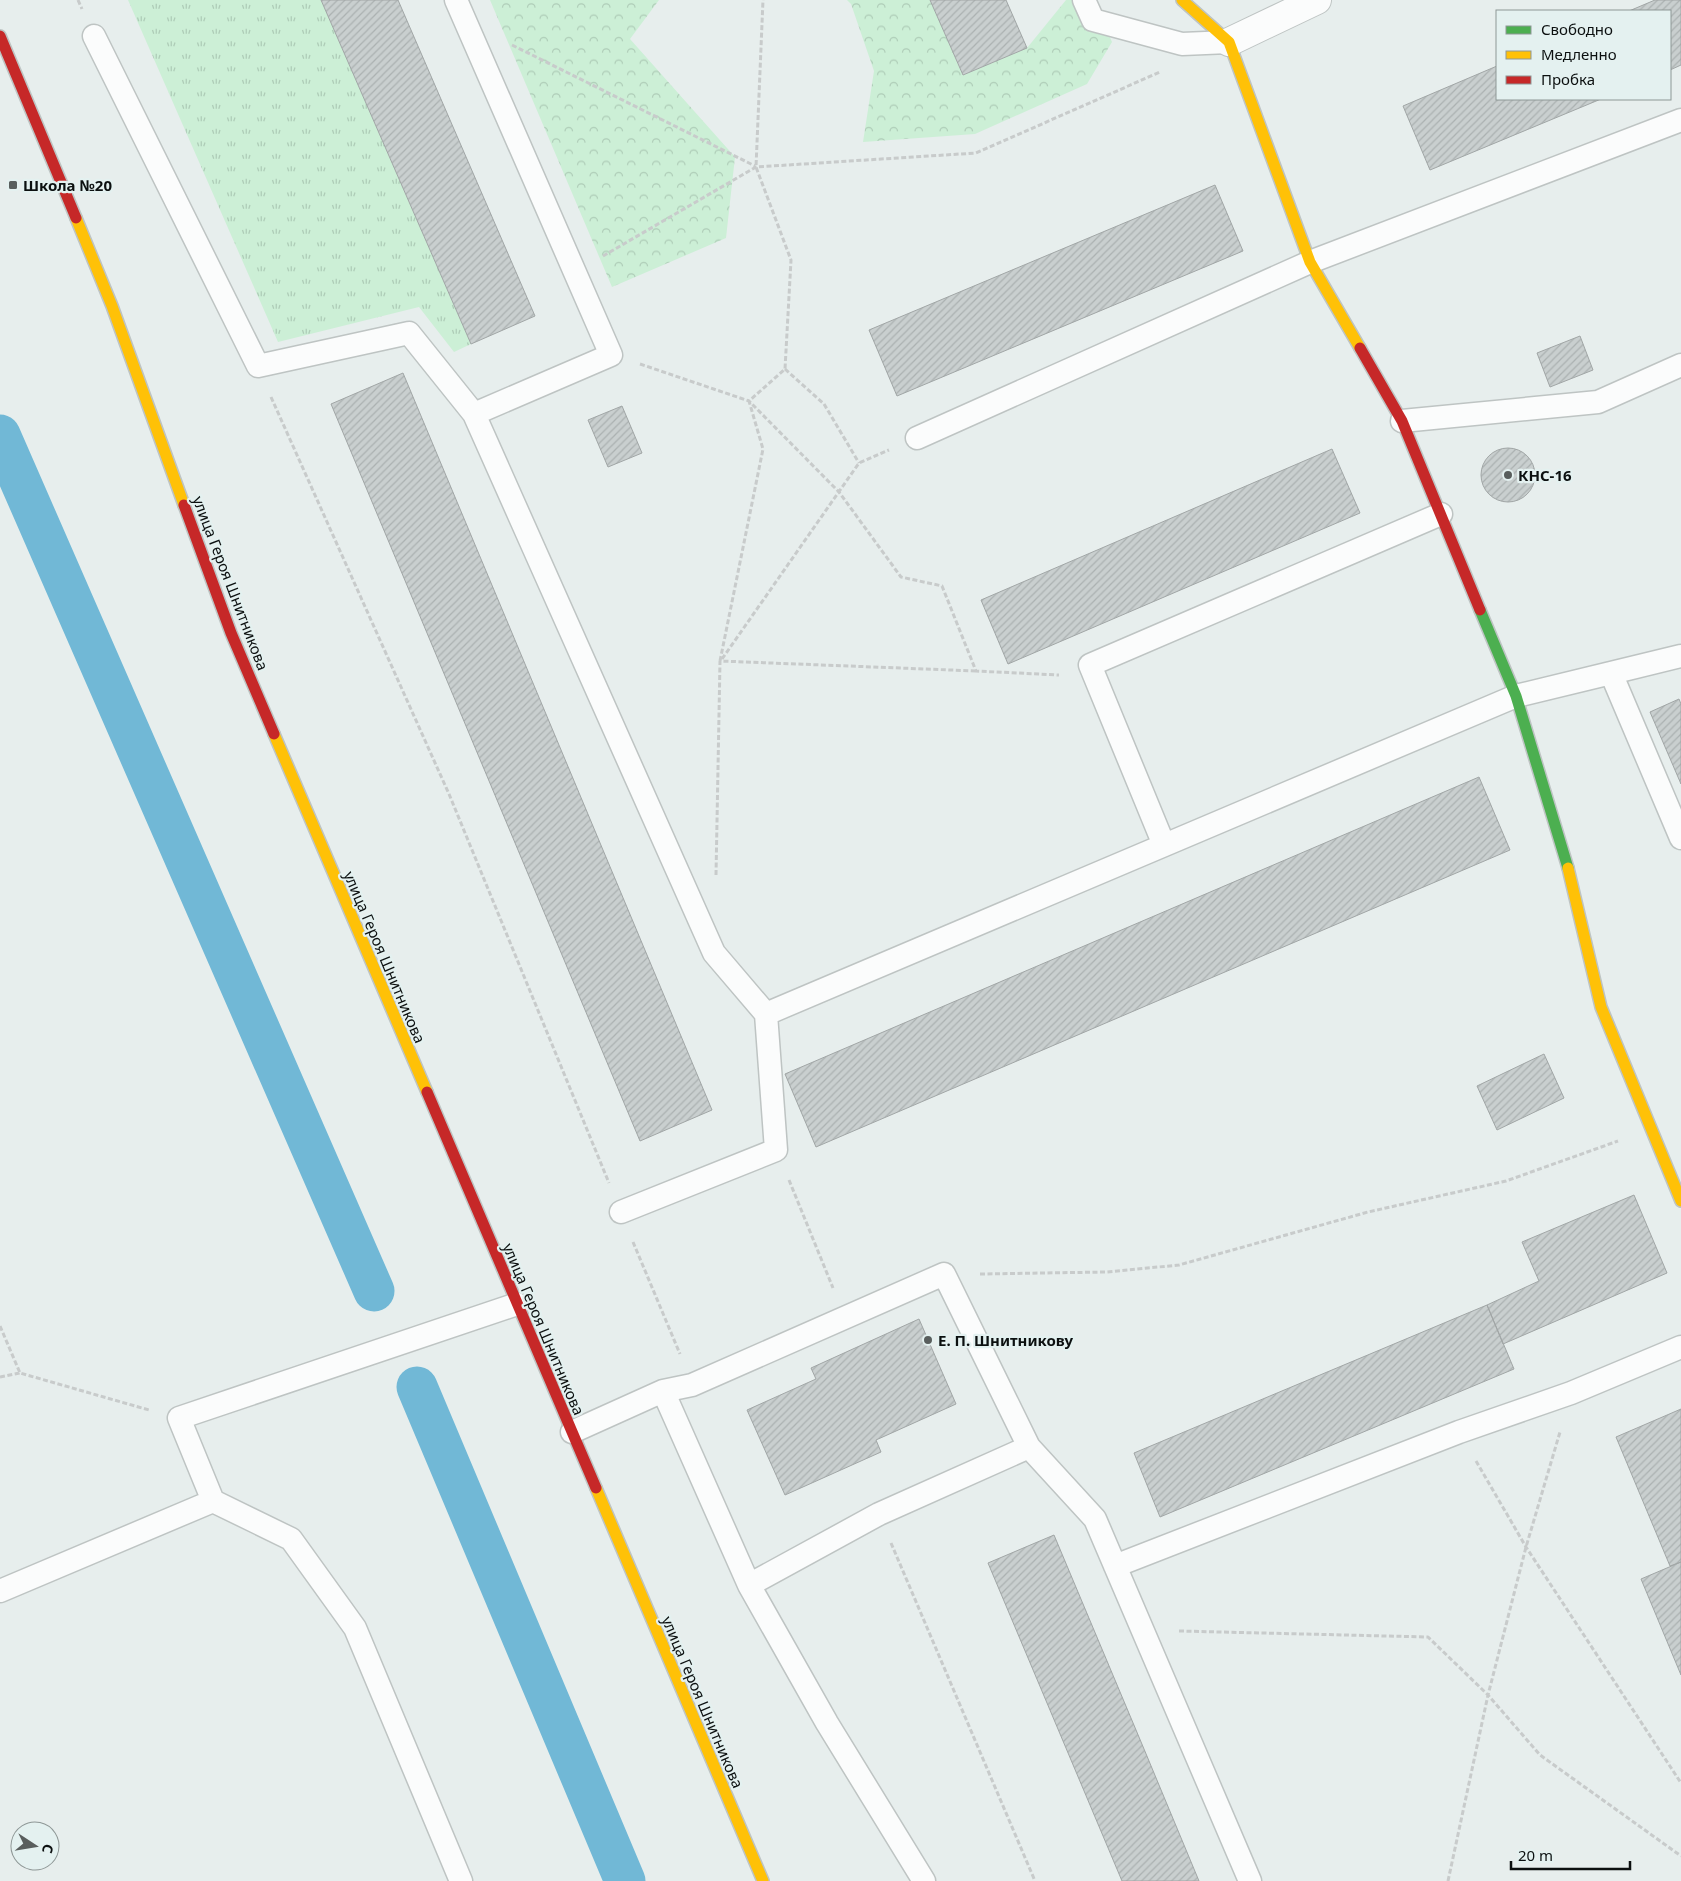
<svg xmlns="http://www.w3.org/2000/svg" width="1681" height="1881" viewBox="0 0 1681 1881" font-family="'Noto Sans',sans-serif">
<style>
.grass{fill:url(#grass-tufts)}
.forest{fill:url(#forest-crowns)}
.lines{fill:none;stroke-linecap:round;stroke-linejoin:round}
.canal{stroke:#71b8d6;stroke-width:41}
.building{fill:url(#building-hatch);stroke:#a1a6a6}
.lane-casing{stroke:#bec4c3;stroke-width:25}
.street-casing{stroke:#bec4c3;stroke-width:30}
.fast-casing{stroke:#bec4c3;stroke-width:14}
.slow-casing{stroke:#bec4c3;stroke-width:14}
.jam-casing{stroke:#bec4c3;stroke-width:14}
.path{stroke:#c8cbcb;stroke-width:3;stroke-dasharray:5 2.5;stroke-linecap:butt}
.lane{stroke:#fbfcfc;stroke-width:22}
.street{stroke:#fbfcfc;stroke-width:28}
.fast{stroke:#4caf50;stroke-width:11}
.slow{stroke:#ffc107;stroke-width:11}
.jam{stroke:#c62828;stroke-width:11}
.poi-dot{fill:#595e5d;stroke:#e4f1f0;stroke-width:2}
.labels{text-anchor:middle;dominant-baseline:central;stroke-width:4.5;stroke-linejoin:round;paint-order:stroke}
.poi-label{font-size:15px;font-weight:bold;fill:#0c1010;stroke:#e4f1f0;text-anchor:start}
.street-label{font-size:15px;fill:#0c1010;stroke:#e4f1f0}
</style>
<defs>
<pattern id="grass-tufts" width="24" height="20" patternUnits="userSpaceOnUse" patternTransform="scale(1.25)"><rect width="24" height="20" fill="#ccefd6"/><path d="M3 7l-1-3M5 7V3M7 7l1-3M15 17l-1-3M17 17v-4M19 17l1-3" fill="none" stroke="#aeccb7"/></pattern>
<pattern id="forest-crowns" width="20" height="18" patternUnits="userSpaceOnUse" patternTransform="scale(1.25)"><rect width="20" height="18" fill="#ccefd6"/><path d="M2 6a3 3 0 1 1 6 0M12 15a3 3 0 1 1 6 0" fill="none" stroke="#aeccb7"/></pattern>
<pattern id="building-hatch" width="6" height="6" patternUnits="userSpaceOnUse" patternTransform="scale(1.25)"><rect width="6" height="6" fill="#c9cfcf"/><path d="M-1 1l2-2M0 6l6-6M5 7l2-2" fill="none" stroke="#abb1b1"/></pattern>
</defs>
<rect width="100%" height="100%" fill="#e7eeed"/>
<path class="grass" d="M128,0H321L471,344L454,352L419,307L278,342Z"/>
<path class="forest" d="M490,0H659L630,39L735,157L726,238L612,287Z
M847,0H930L963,75L1027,48L1066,0H1093L1112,42L1087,84L975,134L863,142L874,71L851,4Z"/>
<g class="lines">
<path class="canal" d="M0,435L374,1291
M417,1387L625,1881"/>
</g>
<path class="building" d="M321,0H398L535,316L471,344Z
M930,0H1006L1027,48L963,75Z
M1655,0H1681V65L1670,70V11H1629Z
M1497,66V99H1601L1430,170L1403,106Z
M1215,185L1243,251L897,396L869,330Z
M1580,336L1593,370L1550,387L1537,353Z
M403,373L712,1110L640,1141L331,404Z
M622,406L642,453L608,467L588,420Z
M1481 475a27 27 0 1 1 54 0a27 27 0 1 1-54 0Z
M1332,449L1360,513L1008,664L981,600Z
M1679,699L1681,704V784L1650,712Z
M1479,777L1510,850L816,1147L785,1074Z
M1544,1054L1564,1098L1497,1130L1477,1086Z
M1634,1195L1667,1273L1503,1344L1487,1305L1539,1281L1522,1242Z
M1487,1305L1514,1369L1160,1517L1134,1453Z
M919,1319L956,1404L876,1440L881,1452L785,1495L747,1410L816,1379L811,1368Z
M1681,1409V1562L1670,1566L1616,1437Z
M1054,1535L1144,1749L1199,1881H1122L988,1563Z
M1681,1562V1675L1641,1579Z"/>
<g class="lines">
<g class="lane-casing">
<path id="lane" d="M1084,0L1093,20L1182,44L1229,42
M94,36L258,366L409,333L474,414L611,355L456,0
M474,414L714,953L766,1014L1516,696L1611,673L1681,838
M1402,421L1598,402L1681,365
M917,438L1310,262L1681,120
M1611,673L1681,656
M1164,845L1090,665L1441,514
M621,1212L776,1150L766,1014
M663,1391L749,1585L879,1514L1029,1447
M572,1432L663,1391L692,1385L944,1274L1029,1447L1095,1519L1250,1881
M1115,1566L1459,1432L1571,1393L1681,1347
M749,1585L827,1723L924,1881
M0,1591L213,1501
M461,1881L355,1628L291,1539L213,1501L179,1418L517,1304"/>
</g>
<g class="street-casing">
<path id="street" d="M1229,42L1317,0"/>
</g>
<g class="fast-casing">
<path id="fast" d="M1480,610L1516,696L1568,868"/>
</g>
<g class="slow-casing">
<path id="slow" d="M1182,0L1229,42L1310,262L1360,348
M76,218L112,306L184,505
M274,734L427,1092
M1568,868L1601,1007L1681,1201
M596,1488L763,1881"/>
</g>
<g class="jam-casing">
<path id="jam" d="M0,36L76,218
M1360,348L1402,421L1480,610
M184,505L231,633L274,734
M427,1092L596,1488"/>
</g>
<path class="path" d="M78,0L82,9
M512,45L755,166
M603,256L756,167L976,153L1160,72
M640,364L749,401L839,492L901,577L942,586L976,671L1059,675
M785,369L824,404L859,463
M271,397L449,794L609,1183
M722,659L859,463L889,450
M720,661L763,449L749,401L785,369L791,260L756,167L763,0
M716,875L720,661L976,671
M789,1180L833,1288
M633,1242L680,1354
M980,1274L1107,1272L1179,1265L1368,1212L1506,1181L1618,1141
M0,1326L20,1373L149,1410
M0,1377L20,1373
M1476,1461L1526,1547L1681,1783
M891,1543L1035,1881
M1179,1631L1428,1637L1488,1695L1540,1755L1681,1856
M1448,1881L1488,1695L1526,1547L1560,1432"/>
<use href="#lane" class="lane"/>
<use href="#street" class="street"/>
<use href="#fast" class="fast"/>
<use href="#slow" class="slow"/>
<use href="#jam" class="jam"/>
</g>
<g class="poi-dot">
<rect x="8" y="180" width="10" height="10" rx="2.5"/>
<circle cx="1508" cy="475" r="5"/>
<circle cx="928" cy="1340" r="5"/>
</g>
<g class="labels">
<g class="poi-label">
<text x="23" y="185">Школа №20</text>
<text x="1518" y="475">КНС-16</text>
<text x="938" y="1340">Е. П. Шнитникову</text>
</g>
<g class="street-label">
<text transform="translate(231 583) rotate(69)">улица Героя Шнитникова</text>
<text transform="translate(385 957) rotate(67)">улица Героя Шнитникова</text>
<text transform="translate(544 1329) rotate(67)">улица Героя Шнитникова</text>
<text transform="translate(703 1702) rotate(67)">улица Героя Шнитникова</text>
</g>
</g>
<rect x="1496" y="10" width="175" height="90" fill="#e4f1f0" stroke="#8e9796"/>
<rect x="1506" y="26" width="25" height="8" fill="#4caf50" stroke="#8e9796"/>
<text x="1541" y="35" font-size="15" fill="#0c1010">Свободно</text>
<rect x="1506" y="51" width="25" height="8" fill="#ffc107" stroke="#8e9796"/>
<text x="1541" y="60" font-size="15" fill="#0c1010">Медленно</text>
<rect x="1506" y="76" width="25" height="8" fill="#c62828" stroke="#8e9796"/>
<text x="1541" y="85" font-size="15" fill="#0c1010">Пробка</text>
<g transform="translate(35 1846) rotate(102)"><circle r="24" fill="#e4f1f0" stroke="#8e9796"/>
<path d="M0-4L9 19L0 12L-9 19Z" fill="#595e5d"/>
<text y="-8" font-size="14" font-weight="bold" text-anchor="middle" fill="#0c1010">С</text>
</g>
<path d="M1511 1861v8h119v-8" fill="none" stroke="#0c1010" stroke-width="2.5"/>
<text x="1518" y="1861" font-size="15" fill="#0c1010" stroke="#e4f1f0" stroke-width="4" paint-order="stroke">20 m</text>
</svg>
